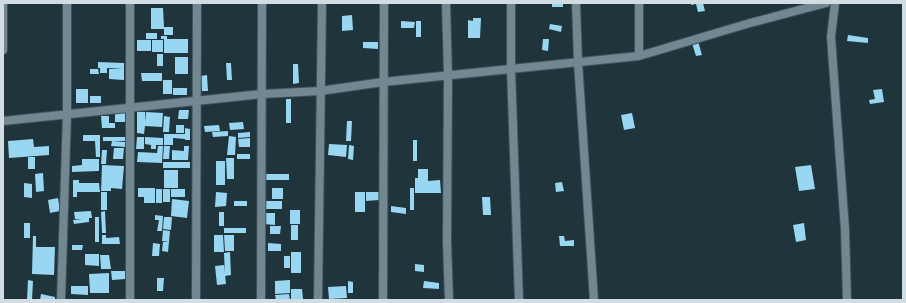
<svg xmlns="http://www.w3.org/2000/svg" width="906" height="303" viewBox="0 0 906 303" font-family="'PT Sans',sans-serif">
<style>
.building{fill:#98d6f1}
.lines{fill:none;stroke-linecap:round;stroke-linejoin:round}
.street-casing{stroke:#405158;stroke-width:10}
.street{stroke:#718791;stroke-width:8}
</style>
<rect width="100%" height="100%" fill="#20343c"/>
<path class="building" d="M552,3H563V7H552Z
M691,3H703L705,11L698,12L696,4L691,5Z
M151,8H163L164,27H173V35H164V29H151Z
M352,15L353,30L342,31V16Z
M473,18H481L480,38H468V20L473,21Z
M401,21L415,22L414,28H401Z
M416,21H421V37H416Z
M550,24L562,26L561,32L549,29Z
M146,33H157V39H146Z
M848,35L868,38V43L847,41Z
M161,36H167V39H188V53H164V39H161Z
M543,39H549L548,51L542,50Z
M137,40H151V51H137Z
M152,40H163V52H152Z
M698,41L702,55L696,56L692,43Z
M363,42H378V49L363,48Z
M157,54H163V66H157Z
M175,57H188V74H175Z
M98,62L124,63V69L107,68V73H100V68H98Z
M226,63H231L232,80H227Z
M293,64H298L299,83L293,84Z
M90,69H98L99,74H90Z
M109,69H124V80L109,79Z
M141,73H162V81H142Z
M207,75L208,91H202L201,76Z
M163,80H172V94H163Z
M173,88H187V95H173Z
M76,89H88V103H76Z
M882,89L884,102L870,104L869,100L875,99L873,90Z
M90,96H101V103H90Z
M286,99H291V123H286Z
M179,110H189L188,119H178Z
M137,112H145V122L146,112L163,113L162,127L145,126L144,134L137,133Z
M115,113H126V122H115Z
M632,113L635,128L624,130L621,115Z
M101,116H109V123H115V128H102Z
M164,116L170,117L169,132H163Z
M347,121H352L351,141H346Z
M243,122L244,129L230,130L229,123Z
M176,125H184V133H176Z
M219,125L220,131L205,132L204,126Z
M185,128L190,129V140H185Z
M228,131V136L213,137L212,132Z
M250,132V137L238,138V133Z
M164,134H185V139L173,138V145H164Z
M83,135H100V157H96L95,141H83Z
M229,136L236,137L235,155H227Z
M103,137H125V141H103Z
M137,137H144V149H136Z
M145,137L163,138V145H156V149H151V145L145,144Z
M250,138V147H239L238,139Z
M33,139L34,147L49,146V155L9,158L8,141Z
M413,140H417V161H413Z
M112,141L125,142V147L111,146Z
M329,144L347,145L346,157L328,155Z
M349,145L354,146L353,160L348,159Z
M158,146H163L162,163L137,162L138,152L157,153Z
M164,146H170L169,159H163Z
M184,146H189L188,160H172V150L184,151Z
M114,148H124L123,159H113Z
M102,150H107L106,164H101Z
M237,154H250V159H237Z
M28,157H35V169H28Z
M226,158H234V179H227Z
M82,159H99V171L72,172V166L82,165Z
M216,161H225V185H216Z
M163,162H190V168H163Z
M102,165L124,166L122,189L111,188V191H101Z
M811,165L815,189L799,191L795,167Z
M418,169H428V181L440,180L441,193H415V178H418Z
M164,170H178V188H164Z
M43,173L44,191L36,192L35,174Z
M266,174H289V180H266Z
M73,180H79V183H99L100,192H77V197H73Z
M562,182L564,191L556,192L555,183Z
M24,183L32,184V198L24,197Z
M138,188H155V203H144V197H138Z
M272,188H283V199H272Z
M410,188H414V210H410Z
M156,189H162V203H156Z
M163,189H170V202H163Z
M171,189H185V197H171Z
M101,192H107V210H101Z
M216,192L227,193L226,206L215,207Z
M355,192H365V212H355Z
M366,192H379V200L366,201Z
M482,197H490L491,215H483Z
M58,198L60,211L50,213L48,200Z
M172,199L189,201L187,218L171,216Z
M234,201H247V206H234Z
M266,201H282V209H266Z
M391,206L406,208V214L391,212Z
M290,210H300V224H290Z
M91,211L92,218H89V222L74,224L73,220L82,219H75L74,212Z
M105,211L106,233H102L101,212Z
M219,212H224V226H219Z
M265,213H275V225L264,224Z
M155,215L163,216L162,231H157L159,220H155Z
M95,217H99V242H95Z
M164,217H172L171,230L163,229Z
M24,223H30V238H24Z
M804,223L806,240L796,242L793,225Z
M291,225H298V240H291Z
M270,226H281L280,234H270Z
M224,228H246V233H224Z
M163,230L170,231L169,242L162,241Z
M102,235H106V238L119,237L120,244H102Z
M214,235H223L224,252H214Z
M224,235H234V251H225Z
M33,236H36V247H55L54,275L32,274Z
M559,236H564L565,241L574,240V246H560Z
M163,242H169L168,252L162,251Z
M153,243L160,244L159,256H152Z
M268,243L281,244V251H268Z
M72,245H83L82,250H72Z
M230,252L231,275L225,276L224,253Z
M291,252H301V273H291Z
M85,254H99V266L85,265Z
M100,255H109L111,269H101Z
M284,256H290V268H284Z
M415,264L424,265V272L415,271Z
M224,265L226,284L217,285L215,266Z
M111,271H125V279L112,280Z
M109,273V293H90L89,274Z
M157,278H164L163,291H157Z
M28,280L33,281L32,300H27Z
M290,280V293L275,294V281Z
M348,281L353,282V293H348Z
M424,281L439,283V289L423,288Z
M71,286H88V295L71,294Z
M346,286L347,298L329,299L328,287Z
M291,289H302L303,299H291Z
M41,294L55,297V300H40Z
M289,294L290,300H276L275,295Z"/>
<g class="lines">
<g class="street-casing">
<path id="street" d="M446,3L448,76L447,241L449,300
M511,3V69L519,300
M576,3L578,62L594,300
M835,3L831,37L845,229L847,300
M3,50V3
M639,56V3
M3,121L262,94L320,91L383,82L639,56L750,23L826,3
M61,300L67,114V3
M130,300V3
M196,300L197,3
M261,300L262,3
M318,300L322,3
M383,300L384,3"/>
</g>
<use href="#street" class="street"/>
</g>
<rect width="906" height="303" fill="none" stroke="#d1dde2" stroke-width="8"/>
</svg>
